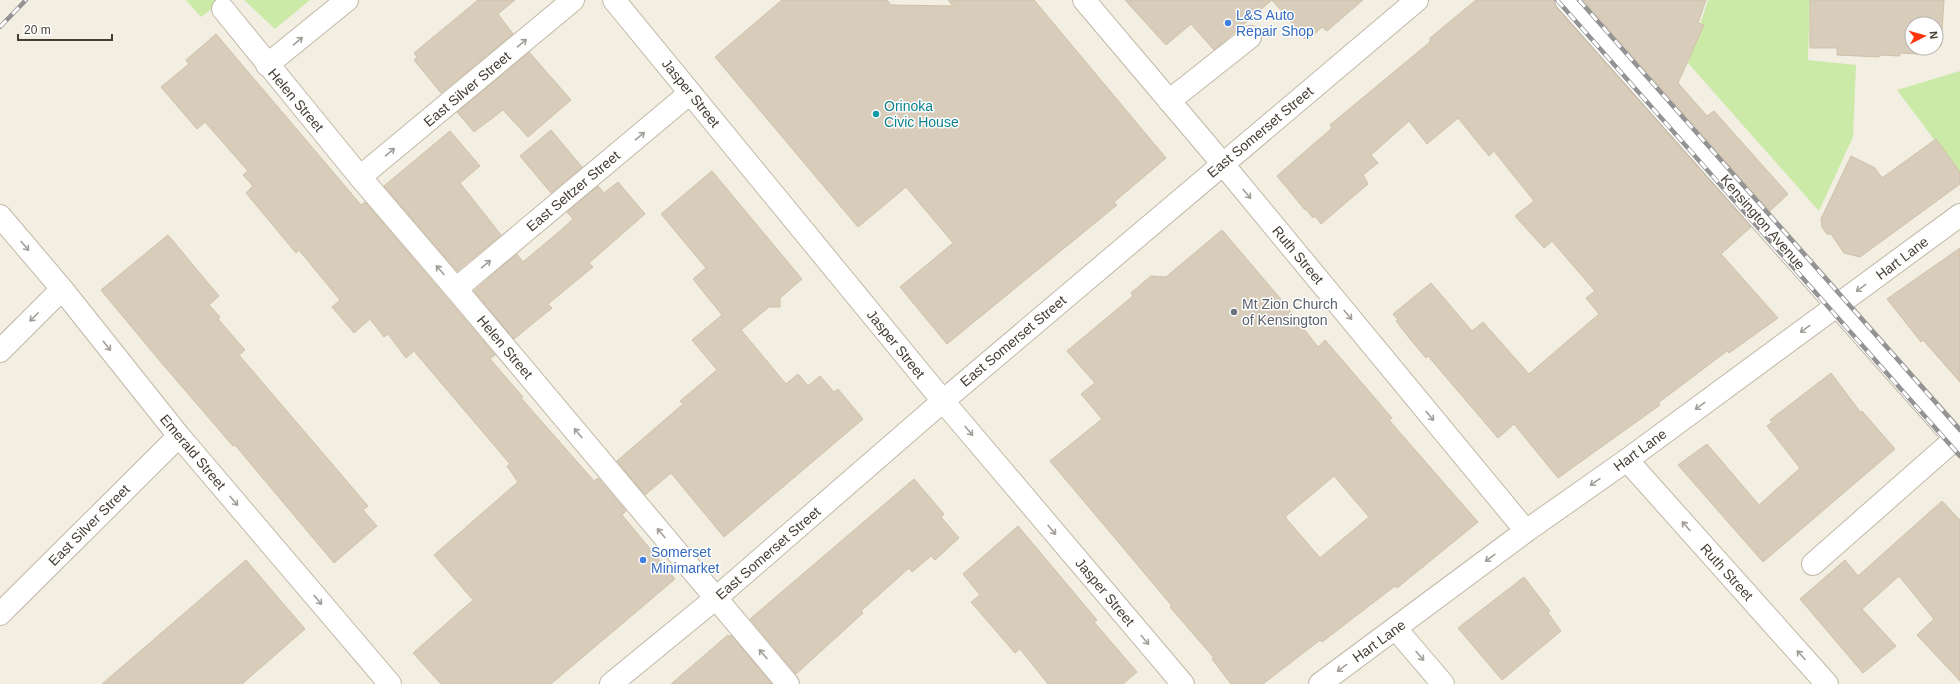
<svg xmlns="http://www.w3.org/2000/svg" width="1960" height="684" viewBox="0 0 1960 684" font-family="Helvetica,sans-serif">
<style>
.green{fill:#cbeaa7}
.building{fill:#d8ccba;stroke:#d0c1a9;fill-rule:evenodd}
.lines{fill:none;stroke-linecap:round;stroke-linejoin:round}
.minor-casing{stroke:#c1b8a7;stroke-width:24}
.minor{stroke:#fff;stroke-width:22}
.rail-casing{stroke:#939393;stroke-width:4.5}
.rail{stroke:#fff;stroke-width:3;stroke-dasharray:9;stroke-linecap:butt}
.oneway{stroke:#a29e98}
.shop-dot{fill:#3f7fe0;stroke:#fff;stroke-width:1.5}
.culture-dot{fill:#0f9aa8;stroke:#fff;stroke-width:1.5}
.worship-dot{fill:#6b7280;stroke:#fff;stroke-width:1.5}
.labels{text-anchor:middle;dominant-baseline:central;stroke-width:3;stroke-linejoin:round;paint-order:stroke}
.shop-label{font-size:14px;fill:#366cbe;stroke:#fff;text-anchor:start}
.street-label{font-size:14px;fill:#443d32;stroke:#fff}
.culture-label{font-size:14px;fill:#0d838f;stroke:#fff;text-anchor:start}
.worship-label{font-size:14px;fill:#5b616d;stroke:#fff;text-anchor:start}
</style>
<rect width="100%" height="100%" fill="#f2eee2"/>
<path class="green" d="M186,0H223L201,17Z
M244,0H310L275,29Z
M1708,0H1810L1808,60L1856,65L1853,137L1819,211L1688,63Z
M1960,71V174L1897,90Z"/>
<path class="building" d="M478,0H515L498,14L513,34L441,93L414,60L417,57L414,53Z
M782,0H887L891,5L953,6L948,0H1034L1166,158L1114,202L1117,205L947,344L900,287L953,243L906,187L858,227L715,57Z
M1125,0H1363L1327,31L1322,27L1307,41L1272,0L1214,50L1191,24L1166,45Z
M1476,0H1554L1557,8L1751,227L1721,254L1778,318L1729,353L1727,351L1658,403L1660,405L1558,478L1514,424L1498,438L1428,356L1426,358L1410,339L1396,321L1398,320L1393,314L1431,283L1472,331L1483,322L1529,374L1599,314L1586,298L1595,291L1552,241L1544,248L1515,216L1534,201L1494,151L1489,156L1458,118L1427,144L1409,121L1371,155L1378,163L1363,175L1368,184L1321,224L1315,216L1313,218L1306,209L1305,210L1277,176L1332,128L1330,125L1430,42V38Z
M1583,0H1706L1698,23L1704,25L1678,83L1707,116L1714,111L1788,194L1770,211Z
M1810,0H1944L1941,46L1936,45V24H1912V48H1919V54L1900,53V56L1880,55L1879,57L1837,55V48H1810Z
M216,34L361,205L365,202L446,297L495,355L490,359L523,397L521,398L594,481L598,478L626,511L622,515L675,579L551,684H441L413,653L473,600L434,555L518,482L507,466L510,464L414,351L406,358L388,334L384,337L370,319L354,333L332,307L340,300L299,250L296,253L246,193L253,186L243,175L248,171L205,122L197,129L161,87L189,64L186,60Z
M529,52L571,100L528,137L503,110L474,132L457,112Z
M551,130L582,167L551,193L520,156Z
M450,131L480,166L460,183L501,235L457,271L384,186Z
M1936,139L1960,172V184L1860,257L1844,253L1831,234H1827L1822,227L1821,219L1851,156L1875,168L1882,178Z
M712,171L802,279L780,298V307H769L741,330L786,384L798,374L808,386L820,376L834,392L838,389L863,419L724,537L671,473L645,495L617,461L683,404L680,401L717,370L692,340L722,315L693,279L706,268L661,214Z
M618,182L645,214L589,263L593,267L548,304L552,308L514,339L474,291L517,254L523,262L561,230L573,219L567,212L598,186L604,193Z
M1222,230L1279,297L1318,347L1325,340L1392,418L1389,420L1478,522L1397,588L1395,586L1322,642L1320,640L1263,684H1231L1212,659L1214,658L1170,607L1172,606L1050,461L1102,419L1081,394L1095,383L1067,351L1133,296L1131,293L1151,276L1166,277ZM1334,476L1369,517L1320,558L1285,517Z
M168,235L219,296L209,305L220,317L218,319L245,350L239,355L368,506L363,510L377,526L334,563L235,445L233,446L159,360L101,290Z
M1960,248V382L1923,340L1921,342L1887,299Z
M1831,373L1861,413L1862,411L1895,449L1763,562L1678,465L1707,444L1759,505L1800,468L1767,426L1772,422L1770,420Z
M914,479L944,514L941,517L959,538L935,560L931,556L912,572L909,568L861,611L863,613L796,674L750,619Z
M1942,501L1960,520V681L1917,635L1934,619L1899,576L1862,609L1896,646L1863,673L1800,599L1845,560L1858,576Z
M1018,526L1097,620L1094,622L1137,672L1123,684H1048L1020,649L1015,653L971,602L980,595L963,574Z
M246,560L305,629L242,684H102Z
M1524,577L1550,611L1548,613L1561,631L1502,680L1458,628Z
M728,635L729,637L731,635L772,684H671Z"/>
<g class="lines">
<g class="minor-casing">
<path id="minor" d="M614,0L943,401L1183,684
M1084,0L1222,163L1526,531
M1566,0L1960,444
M223,9L360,177L456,289L788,684
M267,65L347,0
M1169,101L1250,37
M360,177L573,0
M0,216L62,289L179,436L390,684
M456,289L690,93
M0,351L62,289
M1627,460L1827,684
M1813,564L1955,439
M0,614L179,436
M1396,629L1443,684
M611,684L716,598L943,401L1417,0
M1320,684L1526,531L1627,460L1960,215"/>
</g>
<use href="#minor" class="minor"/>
<g class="rail-casing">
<path id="rail" d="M1557,0L1960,456
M1579,0L1960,430
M0,27L26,0"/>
</g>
<use href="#rail" class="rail"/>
</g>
<defs><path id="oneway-shaft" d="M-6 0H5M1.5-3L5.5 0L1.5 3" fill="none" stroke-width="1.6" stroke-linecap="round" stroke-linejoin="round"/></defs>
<g class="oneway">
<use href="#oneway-shaft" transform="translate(298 41) rotate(-40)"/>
<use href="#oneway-shaft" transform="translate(522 43) rotate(-40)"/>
<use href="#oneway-shaft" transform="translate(640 136) rotate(-40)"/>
<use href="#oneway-shaft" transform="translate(390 152) rotate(-40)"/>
<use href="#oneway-shaft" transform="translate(1247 194) rotate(50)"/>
<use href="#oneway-shaft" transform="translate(25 246) rotate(50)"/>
<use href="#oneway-shaft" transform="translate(486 264) rotate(-40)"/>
<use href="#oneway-shaft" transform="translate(440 270) rotate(-131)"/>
<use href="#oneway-shaft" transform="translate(1861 288) rotate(144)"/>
<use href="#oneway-shaft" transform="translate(1348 315) rotate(50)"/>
<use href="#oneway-shaft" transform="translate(34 317) rotate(135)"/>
<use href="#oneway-shaft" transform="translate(1805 329) rotate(144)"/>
<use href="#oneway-shaft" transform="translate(107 346) rotate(52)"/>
<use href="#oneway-shaft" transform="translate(1700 406) rotate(144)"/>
<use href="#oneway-shaft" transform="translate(1430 416) rotate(50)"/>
<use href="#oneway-shaft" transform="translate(969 431) rotate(50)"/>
<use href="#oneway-shaft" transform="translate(578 433) rotate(-130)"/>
<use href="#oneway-shaft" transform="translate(1595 482) rotate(145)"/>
<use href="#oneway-shaft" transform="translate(234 501) rotate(50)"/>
<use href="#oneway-shaft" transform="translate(1686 526) rotate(-132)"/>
<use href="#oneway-shaft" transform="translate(1052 530) rotate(50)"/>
<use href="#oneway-shaft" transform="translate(661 533) rotate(-130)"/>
<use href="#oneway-shaft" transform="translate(1490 558) rotate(143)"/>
<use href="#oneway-shaft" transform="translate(318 600) rotate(50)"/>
<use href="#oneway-shaft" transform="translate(1145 640) rotate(50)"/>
<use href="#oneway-shaft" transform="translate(763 654) rotate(-130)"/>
<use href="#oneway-shaft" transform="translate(1801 655) rotate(-132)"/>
<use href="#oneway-shaft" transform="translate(1420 656) rotate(50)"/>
<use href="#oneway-shaft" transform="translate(1342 668) rotate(144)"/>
</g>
<g class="shop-dot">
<circle cx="1228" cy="23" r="4"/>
<circle cx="643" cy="560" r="4"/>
</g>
<circle class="culture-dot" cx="876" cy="114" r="4"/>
<circle class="worship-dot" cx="1234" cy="312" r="4"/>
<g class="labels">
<g class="shop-label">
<text x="1236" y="15">L&amp;S Auto<tspan x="1236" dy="16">Repair Shop</tspan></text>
<text x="651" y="552">Somerset<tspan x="651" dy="16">Minimarket</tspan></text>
</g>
<g class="street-label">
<text transform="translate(467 89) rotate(-40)">East Silver Street</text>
<text transform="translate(691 93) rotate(51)">Jasper Street</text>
<text transform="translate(296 100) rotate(50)">Helen Street</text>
<text transform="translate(1260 132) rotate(-40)">East Somerset Street</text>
<text transform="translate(573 191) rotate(-40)">East Seltzer Street</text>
<text transform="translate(1763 222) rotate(49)">Kensington Avenue</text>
<text transform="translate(1298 255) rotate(50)">Ruth Street</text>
<text transform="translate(1902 258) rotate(-37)">Hart Lane</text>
<text transform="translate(1013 341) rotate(-40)">East Somerset Street</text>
<text transform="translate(896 344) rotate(51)">Jasper Street</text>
<text transform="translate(505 347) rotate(50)">Helen Street</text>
<text transform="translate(1640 450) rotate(-36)">Hart Lane</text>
<text transform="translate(193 452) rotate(50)">Emerald Street</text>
<text transform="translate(89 525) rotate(-45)">East Silver Street</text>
<text transform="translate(768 553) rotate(-41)">East Somerset Street</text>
<text transform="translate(1727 572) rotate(48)">Ruth Street</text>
<text transform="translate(1105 592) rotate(50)">Jasper Street</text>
<text transform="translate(1379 641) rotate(-36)">Hart Lane</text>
</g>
<g class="culture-label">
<text x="884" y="106">Orinoka<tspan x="884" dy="16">Civic House</tspan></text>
</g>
<g class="worship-label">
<text x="1242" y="304">Mt Zion Church<tspan x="1242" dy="16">of Kensington</tspan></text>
</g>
</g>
<g transform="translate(1924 36) rotate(84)"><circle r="19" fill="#ffffff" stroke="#b4b1ad"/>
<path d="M0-3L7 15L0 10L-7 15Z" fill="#ff350c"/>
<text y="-6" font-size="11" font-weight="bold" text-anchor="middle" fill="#443d32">N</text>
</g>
<path d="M18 34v6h94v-6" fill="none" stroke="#443d32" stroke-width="2"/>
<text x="24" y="34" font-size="12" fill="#443d32" stroke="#ffffff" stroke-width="3" paint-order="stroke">20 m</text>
</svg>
